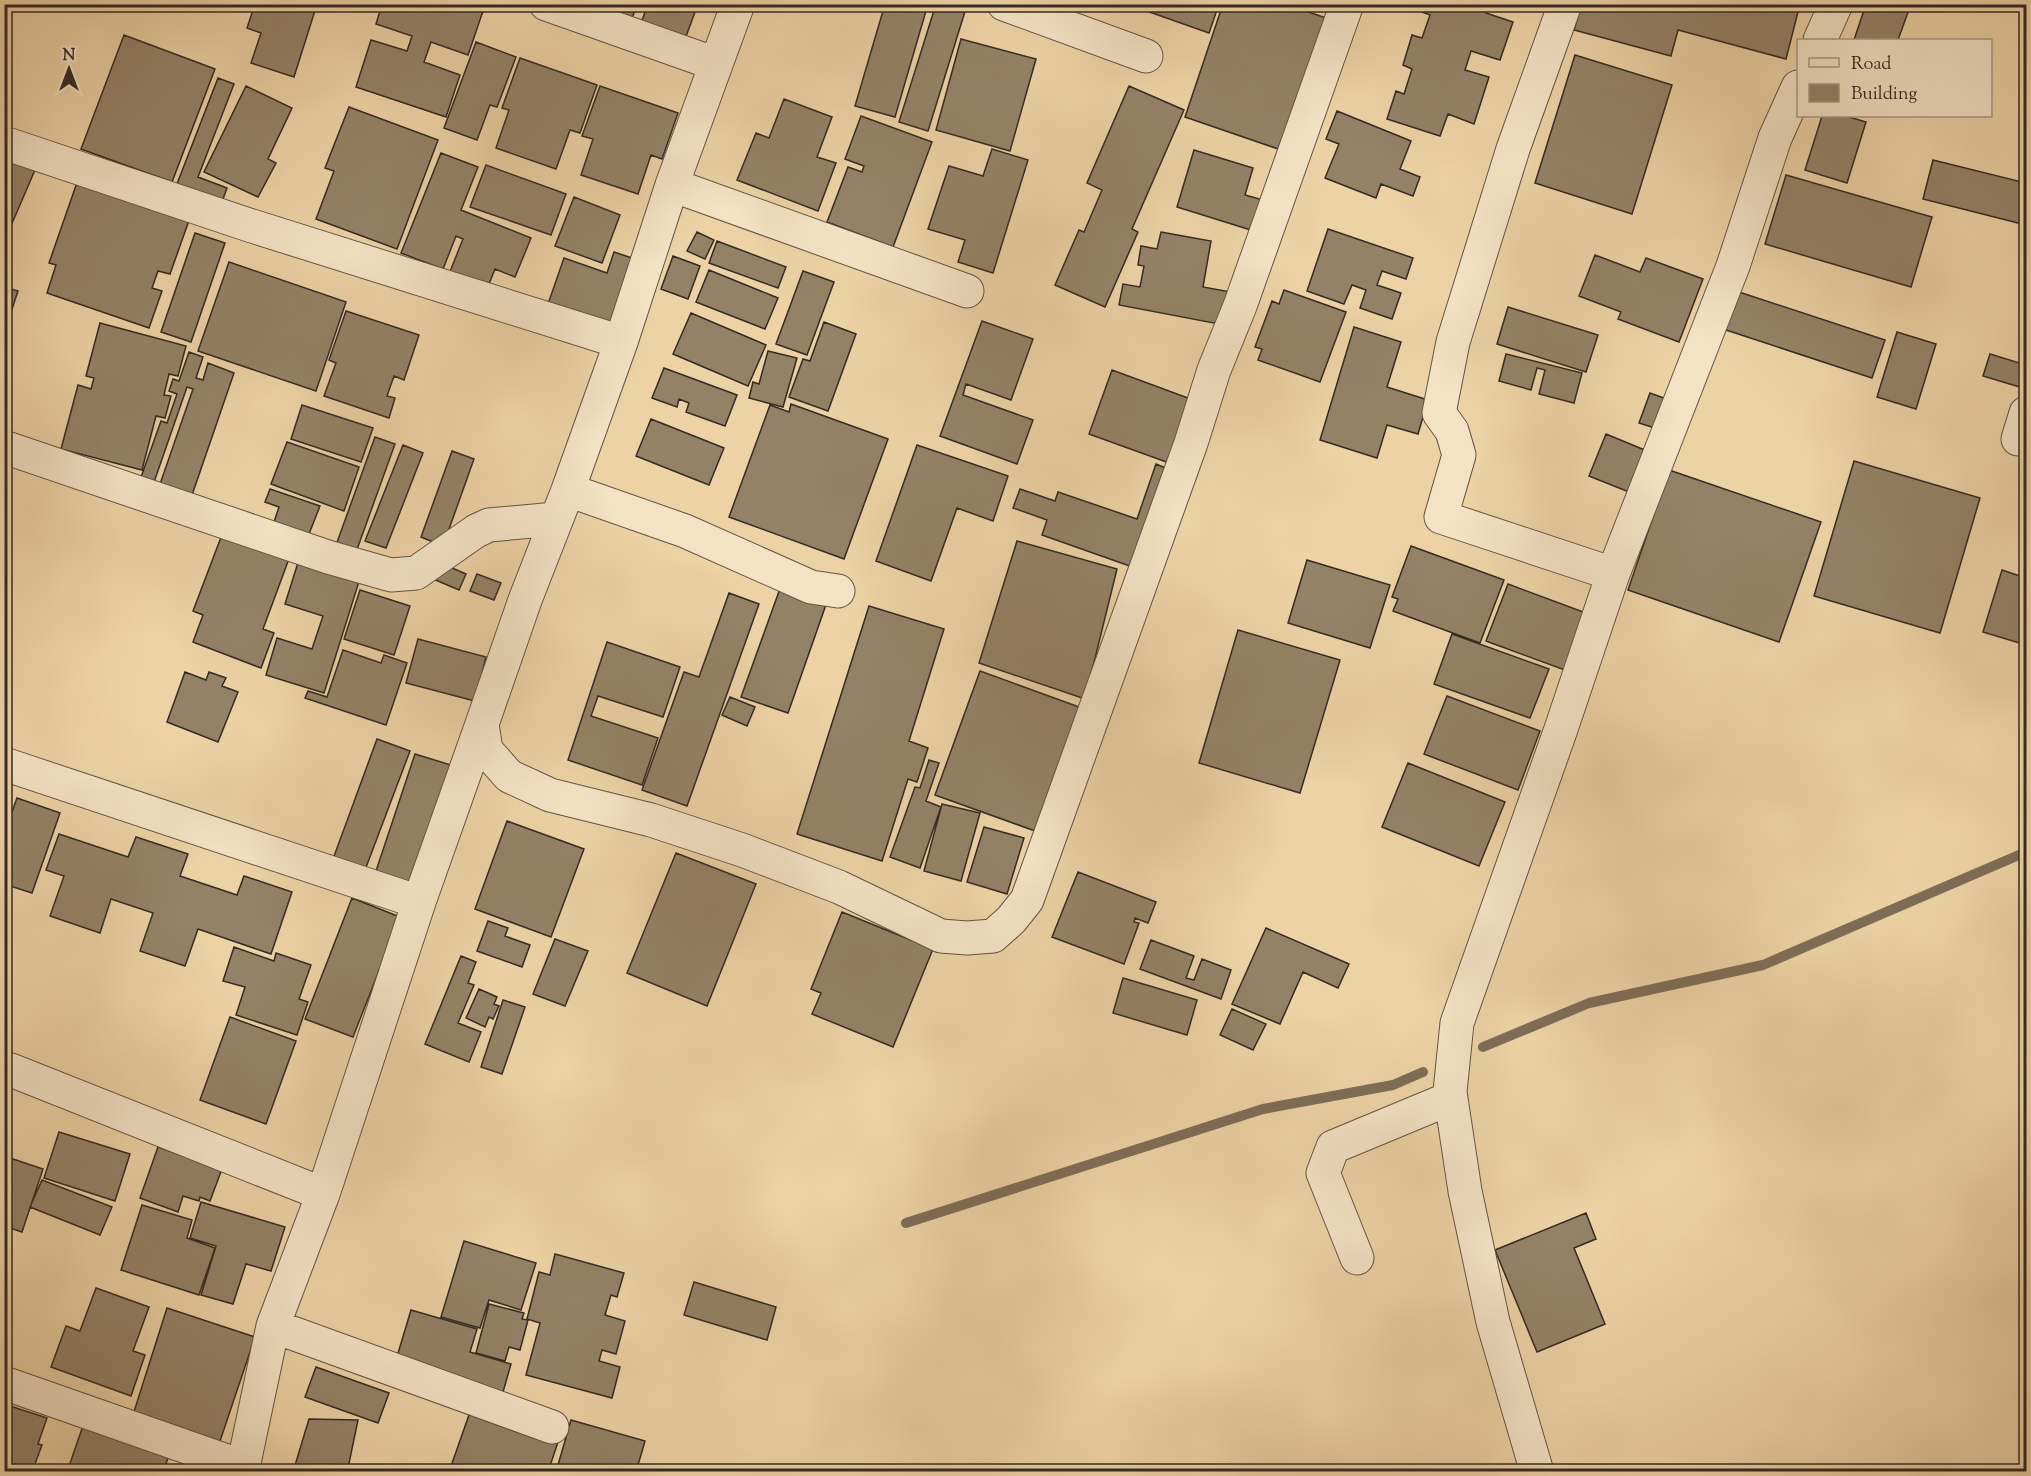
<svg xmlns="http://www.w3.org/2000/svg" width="2031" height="1476" viewBox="0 0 2031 1476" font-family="'Sorts Mill Goudy',serif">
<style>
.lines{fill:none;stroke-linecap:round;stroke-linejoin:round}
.stream{stroke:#7e6d57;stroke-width:10}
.building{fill:#948267;stroke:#352b23;stroke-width:1.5}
.minor-casing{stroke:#635544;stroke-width:35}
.minor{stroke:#f3e2c4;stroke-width:33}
</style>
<rect width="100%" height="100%" fill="#ecd2a5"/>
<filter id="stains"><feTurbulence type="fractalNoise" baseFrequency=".00333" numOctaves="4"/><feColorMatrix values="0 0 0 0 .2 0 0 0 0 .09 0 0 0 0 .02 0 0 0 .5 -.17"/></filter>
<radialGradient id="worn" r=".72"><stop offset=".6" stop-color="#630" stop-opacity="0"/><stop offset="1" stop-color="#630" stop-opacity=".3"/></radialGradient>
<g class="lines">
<path class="stream" d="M1483,1047L1589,1003L1763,965L2026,852
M906,1223L1263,1109L1393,1085L1423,1072"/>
</g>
<path class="building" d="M255,4H317L294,77L251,63L261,33L247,28Z
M382,4H464L483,11L468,55L431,42L424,62L460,75L446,117L356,87L371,40L407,51L412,36L376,24Z
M592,4H637L632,19Z
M648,4H698L685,39L641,23Z
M885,4H928L895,117L855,106Z
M936,4L967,5L928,131L899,122Z
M1143,4H1219L1209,33L1141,9Z
M1223,4H1285L1332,20L1287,152L1185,117Z
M1424,4H1489L1486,13L1513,22L1500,60L1471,51L1465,70L1489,77L1474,124L1448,114L1440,136L1387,119L1396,91L1404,94L1412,69L1403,65L1412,35L1422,38L1430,15L1422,12Z
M1581,4H1800L1786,59L1678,30L1671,56L1574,30Z
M1866,4H1911L1898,40H1854Z
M124,35L215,69L172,182L81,149Z
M961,39L1036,59L1010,151L936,130Z
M476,42L516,57L497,107L490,105L477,140L444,128Z
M1575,55L1672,85L1632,214L1535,183Z
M520,58L597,85L580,133L570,130L556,169L496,148L509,110L502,108Z
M218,78L234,84L198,177L227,188L220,207L175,189Z
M246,86L292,108L268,159L276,163L258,197L204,172Z
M600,86L678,113L662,159L651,155L638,194L581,175L593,139L582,136Z
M1129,86L1184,110L1132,229L1138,232L1105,307L1055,285L1079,230L1084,232L1102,190L1087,183Z
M784,99L832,117L817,157L836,163L818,211L737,180L756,133L769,138Z
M349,107L438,140L397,249L316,219L334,171L325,168Z
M1337,111L1411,141L1400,169L1420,177L1413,196L1381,184L1376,198L1325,178L1339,144L1326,139Z
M861,116L932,142L893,247L827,222L848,167L862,172L864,166L845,159Z
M1822,116H1846L1866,122L1847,183L1805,170Z
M992,149L1028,160L993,273L958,262L965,240L928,229L949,166L983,176Z
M1194,150L1253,168L1245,195L1263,200L1254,231L1177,207Z
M441,153L478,167L461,210L531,238L515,277L495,269L485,294L447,279L463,239L456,236L443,269L401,253Z
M4,160L35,170L4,242Z
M1933,160L2026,183V225L1923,199Z
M486,165L566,194L551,235L470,207Z
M80,174L192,212L170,274L158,271L152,288L162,291L149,328L47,293L56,265L49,263Z
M1786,175L1932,217L1911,287L1765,244Z
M574,197L620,215L602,263L555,246Z
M1328,229L1413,258L1406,279L1382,271L1377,285L1401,293L1392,319L1360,308L1366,290L1352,285L1344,304L1307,291Z
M697,232L714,240L705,259L687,251Z
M1161,232L1211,241L1203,287L1231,292L1224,325L1119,305L1123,284L1140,287L1144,266L1138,265L1141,246L1157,249Z
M195,233L225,243L191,342L161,332Z
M717,241L786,267L778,288L709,263Z
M614,252L644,262L622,327L548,304L564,258L607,273Z
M1595,255L1640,272L1646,258L1703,279L1679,342L1618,319L1621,312L1579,296Z
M673,256L700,266L688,299L661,289Z
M229,262L346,302L316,391L198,351Z
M709,270L778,298L765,329L696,302Z
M803,271L834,282L807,355L776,344Z
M4,287L18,291L4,333Z
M1284,290L1346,312L1320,382L1258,360L1262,349L1255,347L1272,301L1279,304Z
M1736,291L1885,340L1872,378L1723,329Z
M1508,307L1598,335L1586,372L1497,344Z
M346,311L419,335L404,380L394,376L387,396L395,398L389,418L324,396L336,363L329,360Z
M691,313L766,345L748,386L673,354Z
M982,321L1033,339L1011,400L966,384L963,395L1033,420L1017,464L940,436Z
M824,322L856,334L828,411L789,397L803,359L810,361Z
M100,323L186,346L178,376L169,374L164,395L171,396L165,418L156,416L142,470L61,449L78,385L91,389L94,378L86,376Z
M1354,327L1401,342L1387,387L1428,400L1418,434L1387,425L1377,458L1320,440Z
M1897,332L1936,344L1916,409L1877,397Z
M768,351L797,358L783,407L749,398L753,382L759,384Z
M189,352L203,357L196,378L203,380L208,363L234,373L191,498L159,487L193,389L187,387L153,485L140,480L161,421L167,423L177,394L169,391L173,379L179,381Z
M1506,354L1582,373L1574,403L1539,394L1545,370L1537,368L1531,390L1499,381Z
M1990,354L2026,365V378L2023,388L1983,376Z
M664,368L737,395L725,426L686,412L689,403L679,399L677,407L652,398Z
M1112,370L1196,401L1172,464L1089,434Z
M1650,393L1669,400L1658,429L1639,423Z
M791,404L888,439L844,559L729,517L770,405L789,412Z
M302,405L373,428L361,462L291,439Z
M651,419L724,448L709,485L636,456Z
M1606,434L1647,451L1629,492L1589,476Z
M375,437L395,444L355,555L335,548Z
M287,442L359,467L344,511L271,484Z
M403,445L423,453L386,548L365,541Z
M917,445L1008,476L993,521L957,508L931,581L876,561Z
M452,451L474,459L443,546L421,537Z
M1854,461L1980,498L1940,633L1814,596Z
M1156,464L1175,472L1141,570L1042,535L1047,520L1013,508L1020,489L1055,501L1058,492L1137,519Z
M1669,470L1821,522L1779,642L1628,590Z
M270,489L320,506L309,534L274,522L279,507L265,502Z
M226,524L293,548L263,629L274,633L261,668L193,642L203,615L193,611Z
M1017,541L1117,569L1085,699L979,663Z
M1411,546L1504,580L1480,643L1393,611L1398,599L1392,597Z
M301,553L362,572L324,693L266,675L277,638L312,649L323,616L285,604Z
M1307,560L1390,585L1370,648L1288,623Z
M438,562L466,574L459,590L431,578Z
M2002,570L2026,578V645L1983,632Z
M477,574L501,583L494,600L470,591Z
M782,583L828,599L788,713L741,697Z
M1508,584L1594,616L1573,673L1486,641Z
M360,590L410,606L394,655L344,639Z
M729,593L759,604L687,806L642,790L684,672L699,677Z
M869,606L944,629L909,741L928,748L917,782L908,779L882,861L797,834Z
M1238,630L1340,660L1300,793L1199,763Z
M1452,634L1549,669L1530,718L1434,684Z
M418,639L486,657L475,701L406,683Z
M607,642L680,667L663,717L598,696L591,716L658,738L642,785L568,760Z
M343,650L381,663L384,655L407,663L386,725L305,698L308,691L327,697Z
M980,671L1079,707L1035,831L935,795Z
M185,672L206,680L209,672L226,678L222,686L238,692L218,742L167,722Z
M1447,696L1540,731L1518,790L1424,754Z
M730,697L755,707L747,726L722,715Z
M377,739L410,751L365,870L333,859Z
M415,754L454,766L415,884L376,871Z
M929,760L939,763L926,801L941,807L920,868L890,857L915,787L920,788Z
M1408,763L1505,802L1479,866L1382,827Z
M17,798L60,813L32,893L4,884V834Z
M942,804L980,813L961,881L924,871Z
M507,821L584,849L551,937L475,909Z
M984,827L1024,838L1007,894L967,882Z
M59,834L128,857L136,837L188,854L180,876L237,895L244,876L292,892L271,954L198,929L185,966L140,951L153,913L111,899L100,933L50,916L64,876L46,870Z
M676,853L756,884L707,1006L627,973Z
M1078,872L1156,902L1148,923L1135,918L1134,922L1139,923L1124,964L1052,937Z
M352,898L400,917L353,1037L305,1019Z
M842,912L933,949L893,1047L812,1014L821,993L811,989Z
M488,921L508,928L505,936L530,945L522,967L477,951Z
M1266,928L1349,964L1338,988L1303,972L1280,1024L1232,1004Z
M555,939L588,951L565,1006L533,994Z
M1151,940L1194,956L1186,978L1194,980L1202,959L1231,970L1221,999L1140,969Z
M234,947L274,961L276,953L311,965L299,999L308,1002L297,1035L236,1015L245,987L223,981Z
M461,956L476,962L468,983L474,985L458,1023L481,1032L469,1062L425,1044Z
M1123,978L1197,1000L1187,1035L1113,1013Z
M479,989L497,997L494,1004L499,1006L493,1019L489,1017L485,1027L466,1018Z
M503,1000L525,1007L502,1074L481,1067Z
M1232,1009L1266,1024L1253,1050L1220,1035Z
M230,1017L296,1041L266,1124L200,1100Z
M59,1132L130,1154L115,1201L44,1178Z
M158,1147L222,1169L210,1201L200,1197L199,1201L183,1196L178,1212L140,1198Z
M4,1156L43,1169L22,1232L4,1226Z
M42,1180L112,1207L100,1235L30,1207Z
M201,1202L285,1227L271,1271L246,1264L233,1304L201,1295L216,1246L190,1238Z
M142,1205L192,1220L187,1238L215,1248L199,1295L121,1270Z
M1586,1213L1596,1239L1574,1248L1605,1324L1537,1352L1495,1250Z
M464,1241L536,1263L521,1310L489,1300L480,1328L441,1317Z
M555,1254L624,1273L617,1297L611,1295L605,1315L625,1321L616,1354L602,1350L599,1361L620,1367L612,1398L526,1375L540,1323L527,1319L539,1272L550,1275Z
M694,1282L776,1307L767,1340L684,1315Z
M96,1288L149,1307L133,1351L145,1355L131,1396L51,1367L66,1326L80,1331Z
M489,1304L524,1313L522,1319L528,1320L520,1350L509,1347L505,1361L476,1353Z
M167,1308L255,1337L217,1450L131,1421Z
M411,1310L477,1329L470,1352L511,1364L503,1392L396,1360Z
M316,1367L389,1393L378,1423L305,1397Z
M4,1404L47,1418L38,1444L42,1445L32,1472L4,1462Z
M470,1412L558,1442L548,1472H449Z
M86,1417L172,1447L163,1472H67Z
M309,1419L358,1420L348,1468L359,1472H293Z
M571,1420L645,1441L636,1472H556Z"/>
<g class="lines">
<g class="minor-casing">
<path id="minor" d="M546,4L716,64
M738,4L672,185L621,342L568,490L525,600L482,724L486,750L509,776L550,795L651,820L742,850L839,887L941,936L967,938L993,936L1011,920L1027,900L1191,443L1214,370L1240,306L1347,4
M1004,4L1146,56
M1565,4L1513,149L1453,342L1439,413L1452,431L1459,455L1441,517L1613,574
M1820,40L1836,4
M4,143L252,226L621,342
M672,185L967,291
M2018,439L2026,413
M4,447L328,557L391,575L416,573L476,531L489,525L556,519
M568,490L685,531L811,587L838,591
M4,764L419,902
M4,1071L11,1070L323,1194
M1357,1258L1323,1173L1333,1147L1451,1098
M273,1326L552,1427
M4,1383L244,1467
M242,1472L273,1326L323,1194L419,902L482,724
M1537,1472L1493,1322L1465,1191L1450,1092L1457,1023L1561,729L1613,574L1733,266L1775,138L1798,87"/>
</g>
<use href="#minor" class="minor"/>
</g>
<rect width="2031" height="1476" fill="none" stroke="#ecd2a5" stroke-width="24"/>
<rect x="6" y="6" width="2019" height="1464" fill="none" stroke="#352b23" stroke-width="3"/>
<rect x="12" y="12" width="2007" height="1452" fill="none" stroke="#352b23" stroke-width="1.5"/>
<rect x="1797" y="39" width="195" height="78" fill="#f3e2c4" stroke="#a79984" stroke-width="1.5"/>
<rect x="1809" y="58" width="30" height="9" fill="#f3e2c4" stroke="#a79984" stroke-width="1.5"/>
<text x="1851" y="69" font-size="18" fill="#352b23">Road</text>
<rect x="1809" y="84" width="30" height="18" fill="#948267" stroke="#a79984" stroke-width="1.5"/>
<text x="1851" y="99" font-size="18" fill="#352b23">Building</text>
<g transform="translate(69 69)" stroke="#f3e2c4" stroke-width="4.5" paint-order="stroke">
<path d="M0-4.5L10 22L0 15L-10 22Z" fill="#352b23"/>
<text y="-9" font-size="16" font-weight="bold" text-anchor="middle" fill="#352b23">N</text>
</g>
<rect width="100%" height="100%" filter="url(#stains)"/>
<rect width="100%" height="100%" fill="url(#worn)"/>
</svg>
